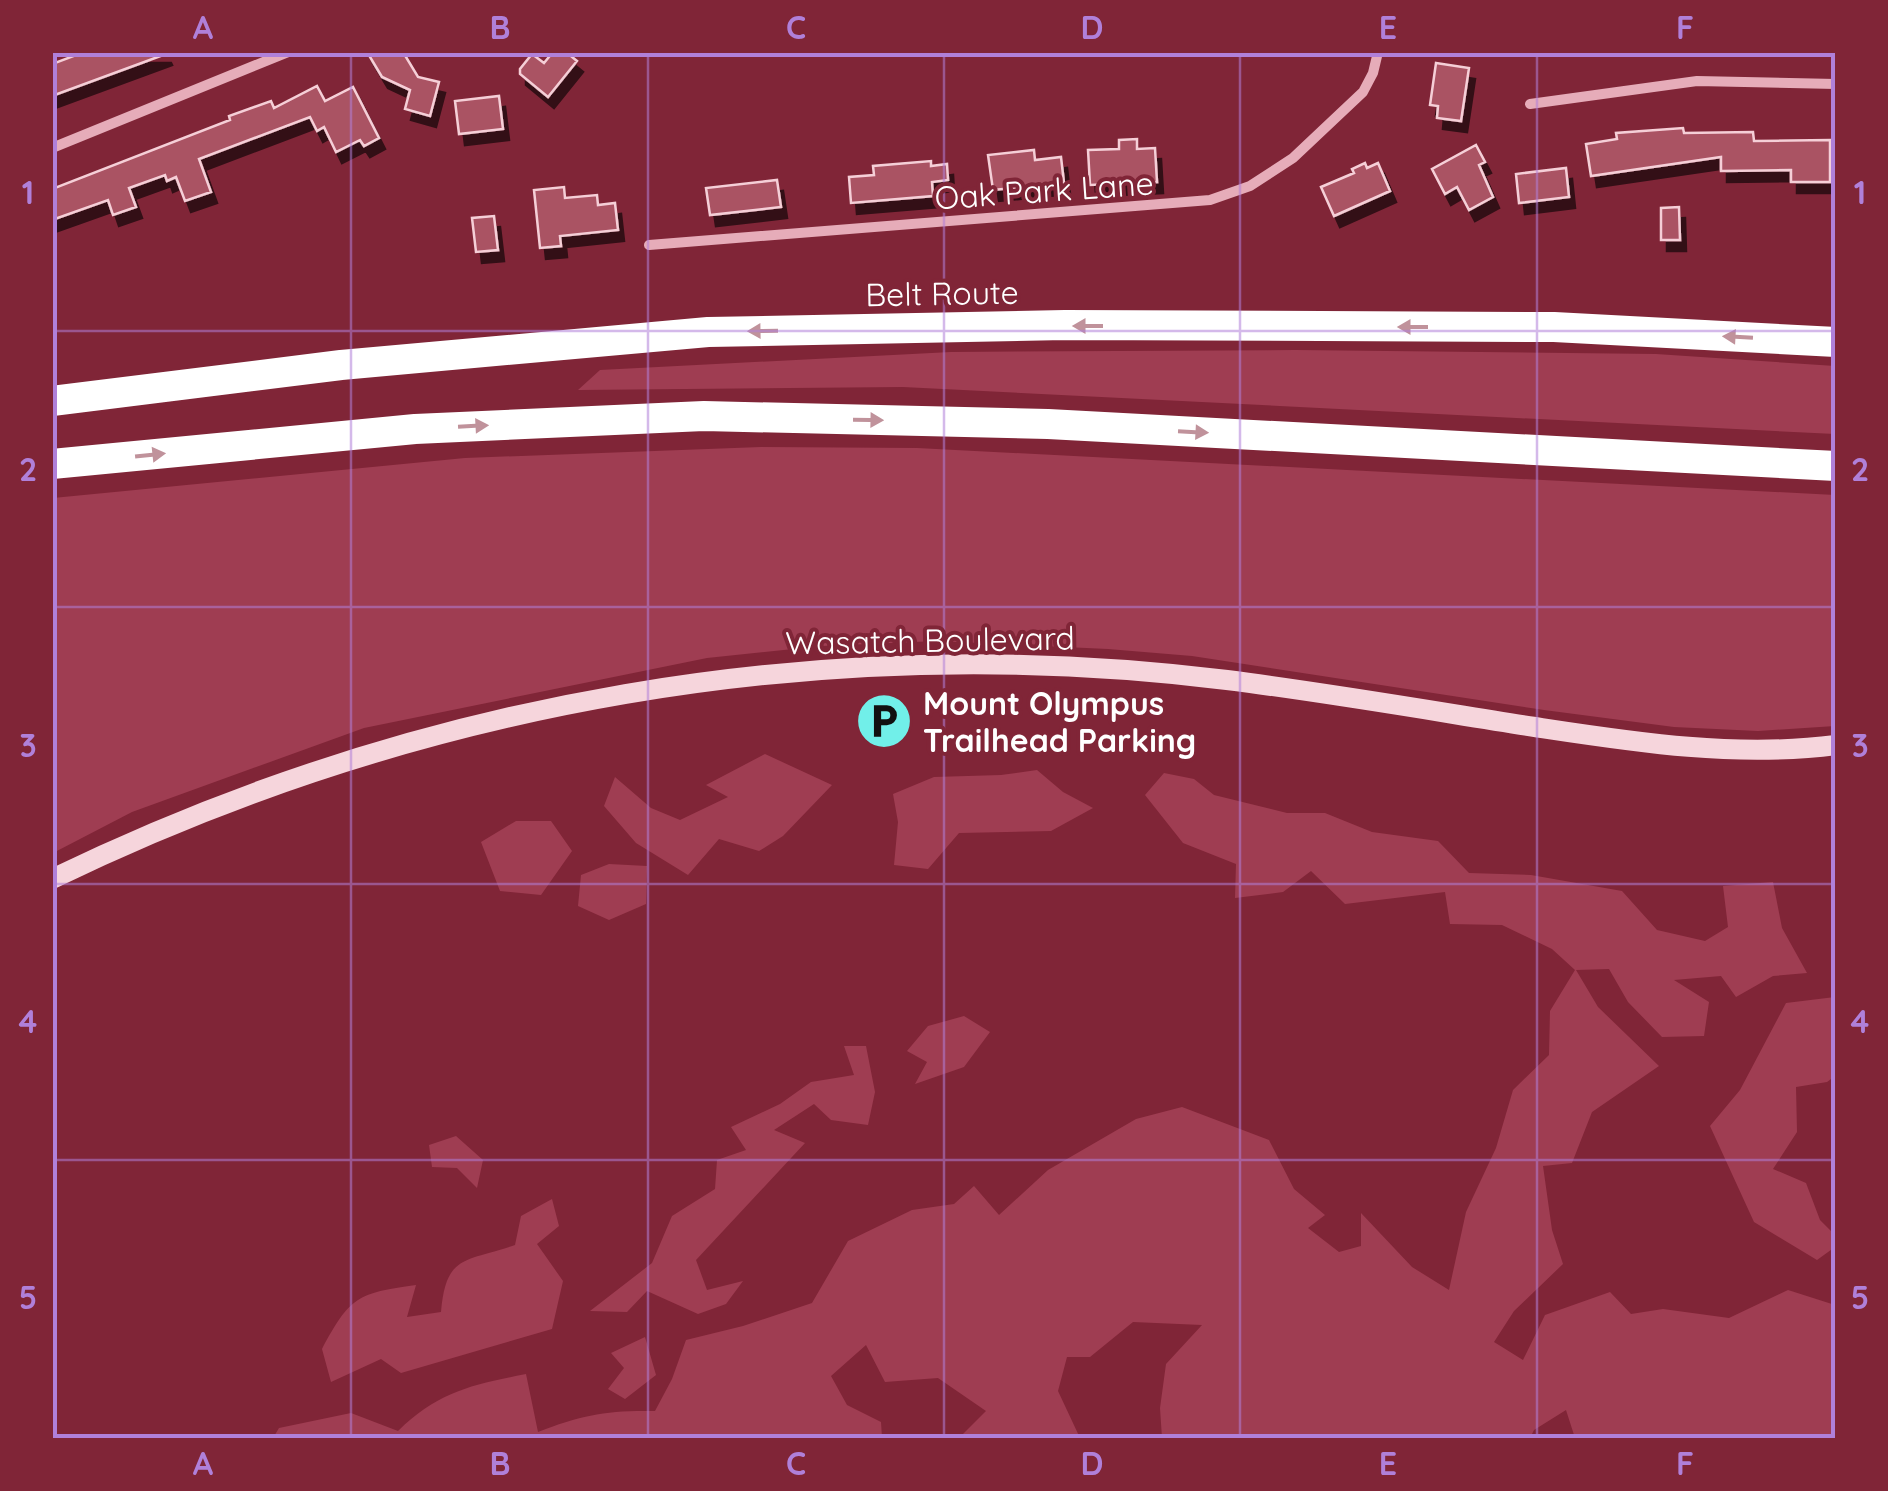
<svg xmlns="http://www.w3.org/2000/svg" width="1888" height="1491" viewBox="0 0 1888 1491" font-family="Quicksand,sans-serif">
<style>
.green{fill:#9f3d52}
.building{fill:#aa5264;stroke:#f5cfd7;stroke-width:2.5;filter:url(#shadow)}
.lines{fill:none;stroke-linecap:round;stroke-linejoin:round}
.street{stroke:#e6acb9;stroke-width:10}
.secondary{stroke:#f6d5dc;stroke-width:20}
.highway{stroke:#fff;stroke-width:30}
.oneway{fill:#c0929b}
.grid{fill:none;stroke:#b080d9;stroke-width:2.5;stroke-opacity:0.55}
.labels{text-anchor:middle;dominant-baseline:central;stroke-width:8;stroke-linejoin:round;paint-order:stroke}
.street-label{font-size:32px;fill:#fff;stroke:#802537}
.poi-label{font-size:32px;font-weight:bold;fill:#fff;stroke:#802537;text-anchor:start}
.neatline{fill:none;stroke:#b080d9;stroke-width:4}
.grid-label{font-size:32px;text-anchor:middle;font-weight:bold;fill:#b080d9}
</style>
<defs>
<filter id="shadow"><feDropShadow dx="6" dy="11" stdDeviation="0" flood-color="#0009"/></filter>
</defs>
<rect width="100%" height="100%" fill="#802537"/>
<path class="green" d="M1295,350L1656,354L1835,366V434L903,387L578,390L600,370L951,352Z
M761,447L917,448L1835,495V726L1758,731L1674,727L1544,710L1192,656L1108,649L936,641L822,646L707,658L364,728L132,812L53,853V498L465,458Z
M765,754L832,785L783,836L759,851L719,839L688,875L636,843L604,806L615,777L651,808L680,820L728,797L706,785Z
M1037,770L1063,792L1093,808L1051,831L959,833L928,869L894,865L898,822L893,794L934,777L1001,775Z
M1164,773L1194,779L1214,795L1287,813H1325L1372,832L1438,841L1469,873L1531,875L1622,891L1657,930L1705,941L1728,927L1723,886L1773,882L1782,928L1807,973L1773,976L1736,997L1721,976L1674,980L1709,1002L1704,1036L1662,1037L1628,1002L1609,969L1576,970L1598,1007L1659,1066L1592,1112L1572,1163L1543,1166L1552,1230L1563,1264L1514,1311L1494,1342L1523,1360L1545,1315L1610,1292L1631,1314L1663,1309L1729,1318L1788,1290L1835,1305V1438H1575L1566,1410L1534,1430L1530,1438H1162L1160,1408L1166,1364L1202,1325L1133,1322L1090,1357H1067L1058,1391L1080,1438H959L986,1411L938,1378L885,1382L866,1345L831,1376L847,1405L881,1422L882,1438H273L279,1428L351,1413L398,1431C439,1391 472,1385 526,1374L538,1432C581,1415 608,1410 655,1411L672,1379L686,1340L743,1326L812,1303L848,1241L912,1210L954,1204L974,1186L999,1215L1048,1170L1136,1119L1182,1107L1269,1140L1294,1189L1325,1215L1308,1228L1339,1252L1361,1246V1213L1412,1267L1449,1290L1466,1212L1496,1148L1513,1090L1549,1055L1550,1011L1575,970L1552,949L1502,925L1450,924L1445,892L1345,904L1311,871L1283,892L1235,898L1236,864L1183,843L1145,795Z
M516,821H551L572,851L541,895L500,891L481,842Z
M609,864L647,866L646,904L609,920L578,906L581,875Z
M1835,997V1076L1827,1082L1796,1087L1797,1132L1773,1169L1806,1183L1820,1220L1835,1235V1247L1817,1260L1754,1222L1710,1126L1740,1090L1786,1003Z
M964,1016L990,1032L964,1067L915,1084L927,1062L907,1051L928,1026Z
M844,1046H866L875,1092L868,1125L831,1120L814,1104L774,1130L805,1143L696,1260L707,1290L743,1281L726,1304L698,1314L647,1291L627,1312L590,1311L652,1263L672,1216L715,1189L717,1160L746,1150L731,1127L780,1104L811,1082L854,1075Z
M456,1136L483,1160L477,1188L457,1168L432,1167L429,1145Z
M552,1199L559,1226L537,1244L563,1281L552,1329L401,1373L381,1359L331,1382L322,1349C350,1297 357,1293 416,1285L407,1317L441,1312C446,1254 465,1262 515,1245L521,1216Z
M645,1337L656,1375L625,1399L608,1389L624,1368L611,1353Z"/>
<path class="building" d="M84,52H165L166,54L52,96V64Z
M367,52H403L418,77L439,82L430,116L405,109L410,90L382,77Z
M553,52H566L577,61L548,97L520,74V69L532,54L544,63Z
M1436,63L1469,68L1461,121L1437,118L1438,106L1430,105Z
M317,86L325,101L353,87L379,138L364,146L360,140L336,152L324,127L317,131L310,117L199,159L211,192L185,201L176,177L167,181L165,175L129,188L136,207L113,215L108,200L52,220V189L230,120L229,116L271,101L274,108Z
M499,96L503,129L459,134L455,101Z
M1683,128L1684,133L1753,132L1754,141L1830,140V182H1791V170L1721,171V157L1591,176L1586,144L1617,139L1616,133Z
M1137,139V149L1155,148L1157,182L1090,185L1088,150L1119,149V140Z
M1476,145L1485,162L1479,165L1493,197L1469,210L1457,187L1445,194L1432,169Z
M1034,150L1035,160L1061,157L1064,183L993,190L988,155Z
M931,161V166L947,164L948,180L932,182L933,196L851,203L849,177L874,175L873,166Z
M1365,163L1367,168L1378,163L1390,191L1334,216L1321,187L1354,173L1352,169Z
M1566,168L1569,197L1519,203L1516,174Z
M777,180L781,207L710,215L706,188Z
M564,187L565,198L597,195L598,205L615,203L618,230L560,236L561,246L540,248L534,190Z
M1679,207L1680,240H1661V208Z
M494,216L498,250L476,252L472,218Z"/>
<g class="lines">
<path class="street" d="M1530,104L1697,81L1836,84
M52,148L288,52
M649,245L1210,200L1250,186L1293,158L1363,92L1373,73L1378,52"/>
<path class="secondary" d="M52,879C418,701 824,630 1227,680C1330,693 1433,711 1535,727C1634,742 1735,758 1836,745"/>
<path class="highway" d="M52,401L341,365L708,332L1065,325L1554,327L1836,342
M52,464L415,429L704,416L1048,424L1836,466"/>
</g>
<defs><path id="oneway-solid" d="M-6-.8H1V-3.2L6.5 0L1 3.2V.8H-6Z" transform="scale(2.5)"/></defs>
<g class="oneway">
<use href="#oneway-solid" transform="translate(1088 326) rotate(-180)"/>
<use href="#oneway-solid" transform="translate(1413 327) rotate(-180)"/>
<use href="#oneway-solid" transform="translate(763 331) rotate(179)"/>
<use href="#oneway-solid" transform="translate(1738 337) rotate(-177)"/>
<use href="#oneway-solid" transform="translate(868 420) rotate(1)"/>
<use href="#oneway-solid" transform="translate(473 426) rotate(-3)"/>
<use href="#oneway-solid" transform="translate(1193 432) rotate(3)"/>
<use href="#oneway-solid" transform="translate(150 455) rotate(-6)"/>
</g>
<path class="grid" d="M351,52V1438M648,52V1438M944,52V1438M1240,52V1438M1537,52V1438M52,331H1836M52,607H1836M52,884H1836M52,1160H1836"/>
<defs>
<g id="parking-disc" transform="scale(2.875)"><circle r="9.5" fill="#71efe9" stroke="#802537"/><path d="M-3.5-5.5H1a3.5 3.5 0 0 1 0 7H-1V5.5H-3.5ZM-1-3.4V-.6H.8a1.4 1.4 0 0 0 0-2.8Z" fill="#111"/></g>
</defs>
<g fill-rule="evenodd">
<use href="#parking-disc" x="884" y="721"/>
</g>
<g class="labels">
<g class="street-label">
<text transform="translate(1044 190) rotate(-4)">Oak Park Lane</text>
<text transform="translate(942 293) rotate(-1)">Belt Route</text>
<text transform="translate(930 640) rotate(-1)">Wasatch Boulevard</text>
</g>
<g class="poi-label">
<text x="923" y="703">Mount Olympus<tspan x="923" dy="37">Trailhead Parking</tspan></text>
</g>
</g>
<rect width="1888" height="1491" fill="none" stroke="#802537" stroke-width="110"/>
<rect x="55" y="55" width="1778" height="1381" class="neatline"/>
<g class="grid-label">
<text x="203" y="39">A</text>
<text x="500" y="39">B</text>
<text x="796" y="39">C</text>
<text x="1092" y="39">D</text>
<text x="1388" y="39">E</text>
<text x="1685" y="39">F</text>
<text x="28" y="204">1</text>
<text x="1860" y="204">1</text>
<text x="28" y="481">2</text>
<text x="1860" y="481">2</text>
<text x="28" y="757">3</text>
<text x="1860" y="757">3</text>
<text x="28" y="1033">4</text>
<text x="1860" y="1033">4</text>
<text x="28" y="1309">5</text>
<text x="1860" y="1309">5</text>
<text x="203" y="1475">A</text>
<text x="500" y="1475">B</text>
<text x="796" y="1475">C</text>
<text x="1092" y="1475">D</text>
<text x="1388" y="1475">E</text>
<text x="1685" y="1475">F</text>
</g>
</svg>
